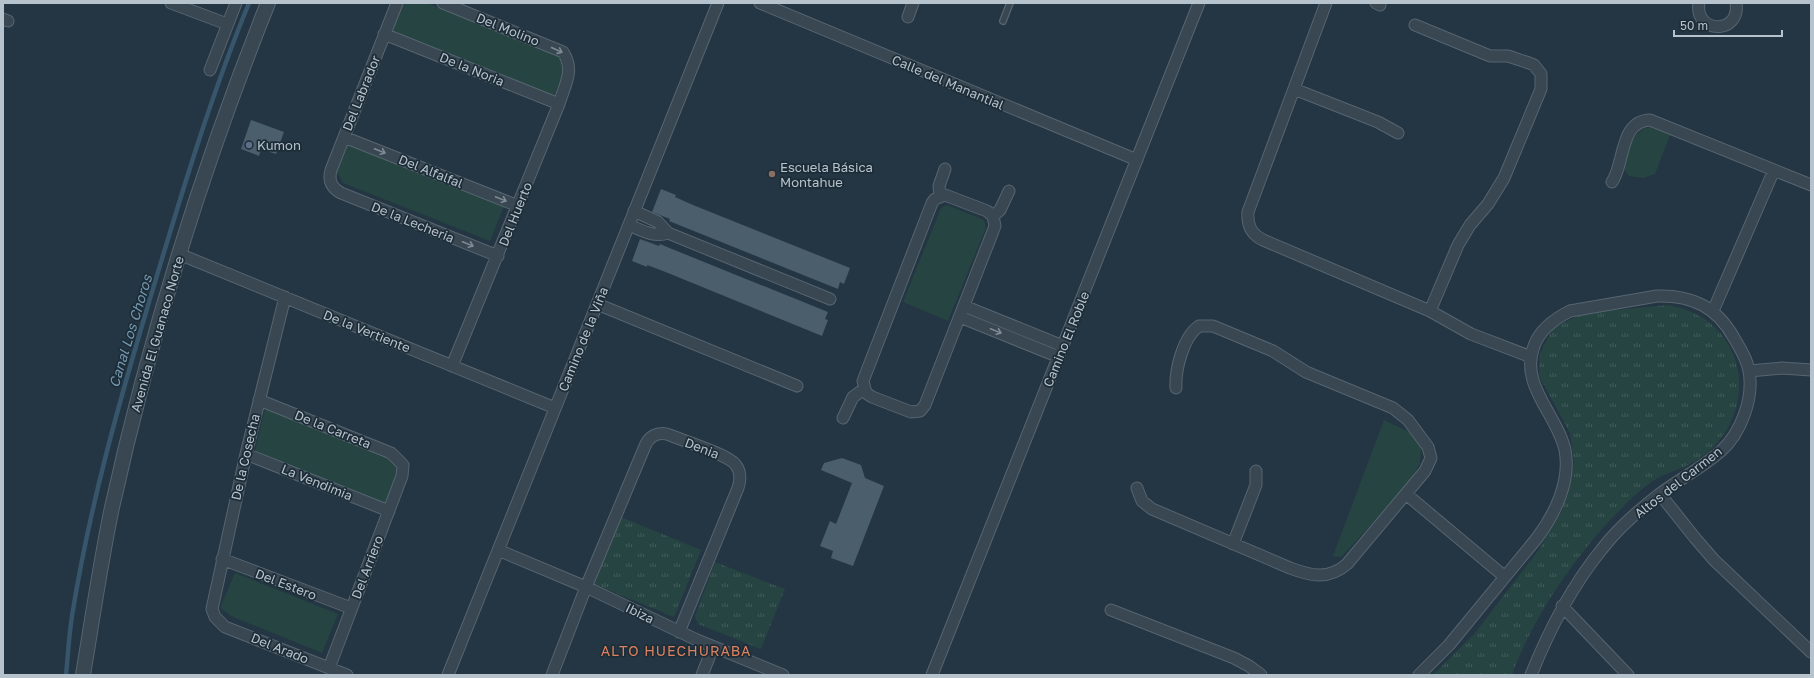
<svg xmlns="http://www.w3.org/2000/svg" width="1814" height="678" viewBox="0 0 1814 678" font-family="'Golos Text',sans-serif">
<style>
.grass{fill:#264442}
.park{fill:url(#park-tufts)}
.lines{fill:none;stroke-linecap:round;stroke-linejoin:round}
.stream{stroke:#37556b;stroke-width:4.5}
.building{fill:#4a5e6b}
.service-casing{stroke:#576570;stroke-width:8}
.minor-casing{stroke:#576570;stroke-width:13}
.tertiary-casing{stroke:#576570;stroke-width:16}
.service{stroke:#394752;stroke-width:5.5}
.minor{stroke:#394752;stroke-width:11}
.tertiary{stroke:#394752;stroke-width:14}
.oneway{stroke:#7e8b95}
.service-dot{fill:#5c6f8a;stroke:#1d2d38;stroke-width:1.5}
.education-dot{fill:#8d6e63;stroke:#1d2d38;stroke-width:1.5}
.labels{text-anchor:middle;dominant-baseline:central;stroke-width:3.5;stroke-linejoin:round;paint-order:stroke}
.street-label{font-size:13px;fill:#b6c2cc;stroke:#1d2d38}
.poi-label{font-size:13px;fill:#b6c2cc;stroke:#1d2d38;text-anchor:start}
.water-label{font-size:14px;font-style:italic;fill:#7498b1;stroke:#1d2d38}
.neighbourhood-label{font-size:14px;letter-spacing:1px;fill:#dd8260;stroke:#1d2d38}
</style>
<defs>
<pattern id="park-tufts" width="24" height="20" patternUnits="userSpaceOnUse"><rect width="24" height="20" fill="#264442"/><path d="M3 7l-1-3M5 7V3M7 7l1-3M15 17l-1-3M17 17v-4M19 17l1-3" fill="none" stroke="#435d5c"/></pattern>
</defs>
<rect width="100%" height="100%" fill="#243643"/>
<path class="grass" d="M403,3H427L560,56L566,66L554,96L392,31Z
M1650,127L1670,135L1655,174L1643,178L1629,176L1623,169C1628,154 1631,130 1650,127Z
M348,144L504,206L490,241L343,183L337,172Z
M947,205L984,220L986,228L948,321L903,302L941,208Z
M265,409L389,457L397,465V473L386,504L255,451Z
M1384,420L1409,432L1421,447L1420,464L1403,491L1341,557L1333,556Z
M235,573L338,614L322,653L231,616L220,608Z"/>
<path class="park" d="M1669,305C1684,309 1698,313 1710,323C1752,358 1747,419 1707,453C1692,466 1673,470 1656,479C1645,485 1628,501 1619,511C1577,553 1532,618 1512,675H1433L1475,633L1538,551L1562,511L1574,463L1570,433L1539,376V355L1553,328L1584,313Z
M621,517L701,550L674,617L594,584Z
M715,562L785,589L761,649L698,624L695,616Z"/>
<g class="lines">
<path class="stream" d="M66,675C68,655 69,635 72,616C89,509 118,406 149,302C179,202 209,100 249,3"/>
</g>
<path class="building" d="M251,120L284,132L276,154L261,149L259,156L241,149Z
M661,189L676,195L675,197L693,205L850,268L844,284L840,282L838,289L669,221L670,219L652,212Z
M640,239L659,246L660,244L672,249L828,312L825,319L828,320L822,336L668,273L647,265V267L632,261Z
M842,458L861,465L865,478L884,486L853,566L831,558L833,551L820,546L830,521L836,524L852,483L821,470L824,463Z"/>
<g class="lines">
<g class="service-casing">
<path id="service" d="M1003,21L1010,3"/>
</g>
<g class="minor-casing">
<path id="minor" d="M171,3L227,24
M397,3L331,170C328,181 332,188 341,193L498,256
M443,3L563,52C575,70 565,84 559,104L452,366
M760,3L1137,160
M1326,3L1248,212C1247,225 1251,234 1263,240L1430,311L1471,334L1531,357
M1376,3L1380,5
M1699,3C1694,34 1741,35 1736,3
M908,17L913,3
M3,19L8,21
M1415,25L1490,56H1508L1529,63L1534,65L1541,74V89L1504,178L1488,204L1470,225L1458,245L1430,311
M384,34L559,104
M210,70L236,3
M1294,89L1378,122L1398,133
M344,137L518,206
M1612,182C1625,164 1619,121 1650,120L1811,185
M945,195L987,211L993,216L995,226L925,405L920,411L911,412L872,397L866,393L863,381L932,203L935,199Z
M940,196L939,186L945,169
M634,211L658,222L668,233L830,299
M993,216L1000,210L1009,191
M629,225C641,230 654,238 668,233
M179,254L555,408
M285,297L246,454L212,609L215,617L225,627L347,675
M597,304L797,386
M964,306L1063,346
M1713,311L1774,170
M960,317L1059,357
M1749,371L1782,368L1811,370
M259,400L391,453L403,465L402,476L329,668
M843,418L853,397L864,389
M246,454L389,511
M1137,488L1142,501L1152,509L1290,568C1311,576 1329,580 1347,564L1425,471L1431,458L1428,447L1408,420L1393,408L1306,372L1273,351L1213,326H1199C1183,337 1175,370 1176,388
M1406,494L1505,577
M1660,494L1695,538L1714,560L1811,652
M1233,544L1256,485V471
M498,550L586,587L697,640L783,675
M222,559L351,608
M1562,606L1628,675
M1111,610L1234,658L1249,666L1261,675
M448,675L718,3
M552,675L586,587L645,446C649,436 657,432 667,434C681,440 727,454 735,464C741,471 741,479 738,488L679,632
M702,675L713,647
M932,675L1199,3
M1419,675L1449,645L1537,538C1555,514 1571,481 1565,450C1557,414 1519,385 1534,346C1540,329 1554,319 1570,311L1657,296C1692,295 1717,307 1734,338C1740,348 1747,359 1749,371C1754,398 1741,433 1721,451C1703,467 1680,479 1661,493C1640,509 1618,528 1602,549C1571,587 1549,630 1531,675"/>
</g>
<g class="tertiary-casing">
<path id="tertiary" d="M83,675C92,621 100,566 111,512C149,339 202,168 268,3"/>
</g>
<use href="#service" class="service"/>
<use href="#minor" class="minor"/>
<use href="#tertiary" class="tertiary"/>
</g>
<defs><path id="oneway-shaft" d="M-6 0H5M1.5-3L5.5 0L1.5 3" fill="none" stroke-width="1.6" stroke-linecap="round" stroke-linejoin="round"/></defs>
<g class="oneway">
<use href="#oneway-shaft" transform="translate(557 50) rotate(25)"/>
<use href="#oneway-shaft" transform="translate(380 151) rotate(22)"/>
<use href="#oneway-shaft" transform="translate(501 199) rotate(22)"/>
<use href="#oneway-shaft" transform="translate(468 244) rotate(22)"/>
<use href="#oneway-shaft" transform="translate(996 331) rotate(22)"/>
</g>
<circle class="service-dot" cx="249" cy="145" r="4"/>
<circle class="education-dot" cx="772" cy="174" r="4"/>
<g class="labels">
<g class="street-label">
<text transform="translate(508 29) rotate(22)">Del Molino</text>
<text transform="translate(472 69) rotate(22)">De la Noria</text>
<text transform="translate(948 82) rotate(23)">Calle del Manantial</text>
<text transform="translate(361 93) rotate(-68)">Del Labrador</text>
<text transform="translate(431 171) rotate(22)">Del Alfalfal</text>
<text transform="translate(515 214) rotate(-68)">Del Huerto</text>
<text transform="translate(413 222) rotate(22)">De la Lecheria</text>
<text transform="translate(367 331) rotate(22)">De la Vertiente</text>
<text transform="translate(157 334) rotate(-74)">Avenida El Guanaco Norte</text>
<text transform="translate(583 339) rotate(-68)">Camino de la Viña</text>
<text transform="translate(1066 339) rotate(-68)">Camino El Roble</text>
<text transform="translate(333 429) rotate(22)">De la Carreta</text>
<text transform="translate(702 448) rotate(21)">Denia</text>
<text transform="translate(245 457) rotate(-77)">De la Cosecha</text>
<text transform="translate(317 482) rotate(22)">La Vendimia</text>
<text transform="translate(1678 482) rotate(-38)">Altos del Carmen</text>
<text transform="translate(367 567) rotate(-69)">Del Arriero</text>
<text transform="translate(286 584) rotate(21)">Del Estero</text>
<text transform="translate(640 613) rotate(26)">Ibiza</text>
<text transform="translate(280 648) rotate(22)">Del Arado</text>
</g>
<g class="poi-label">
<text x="257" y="145">Kumon</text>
<text x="780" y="167">Escuela Básica<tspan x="780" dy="15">Montahue</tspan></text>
</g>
<g class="water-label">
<text transform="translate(130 331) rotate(-73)">Canal Los Choros</text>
</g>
<g class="neighbourhood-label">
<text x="676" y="650">ALTO HUECHURABA</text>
</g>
</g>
<rect width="1814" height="678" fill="none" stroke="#b6c2cc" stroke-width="8"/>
<path d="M1674 30v6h108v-6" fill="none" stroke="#b6c2cc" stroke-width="2"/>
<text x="1680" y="30" font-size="12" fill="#b6c2cc" stroke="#1d2d38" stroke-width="3" paint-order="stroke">50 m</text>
</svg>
